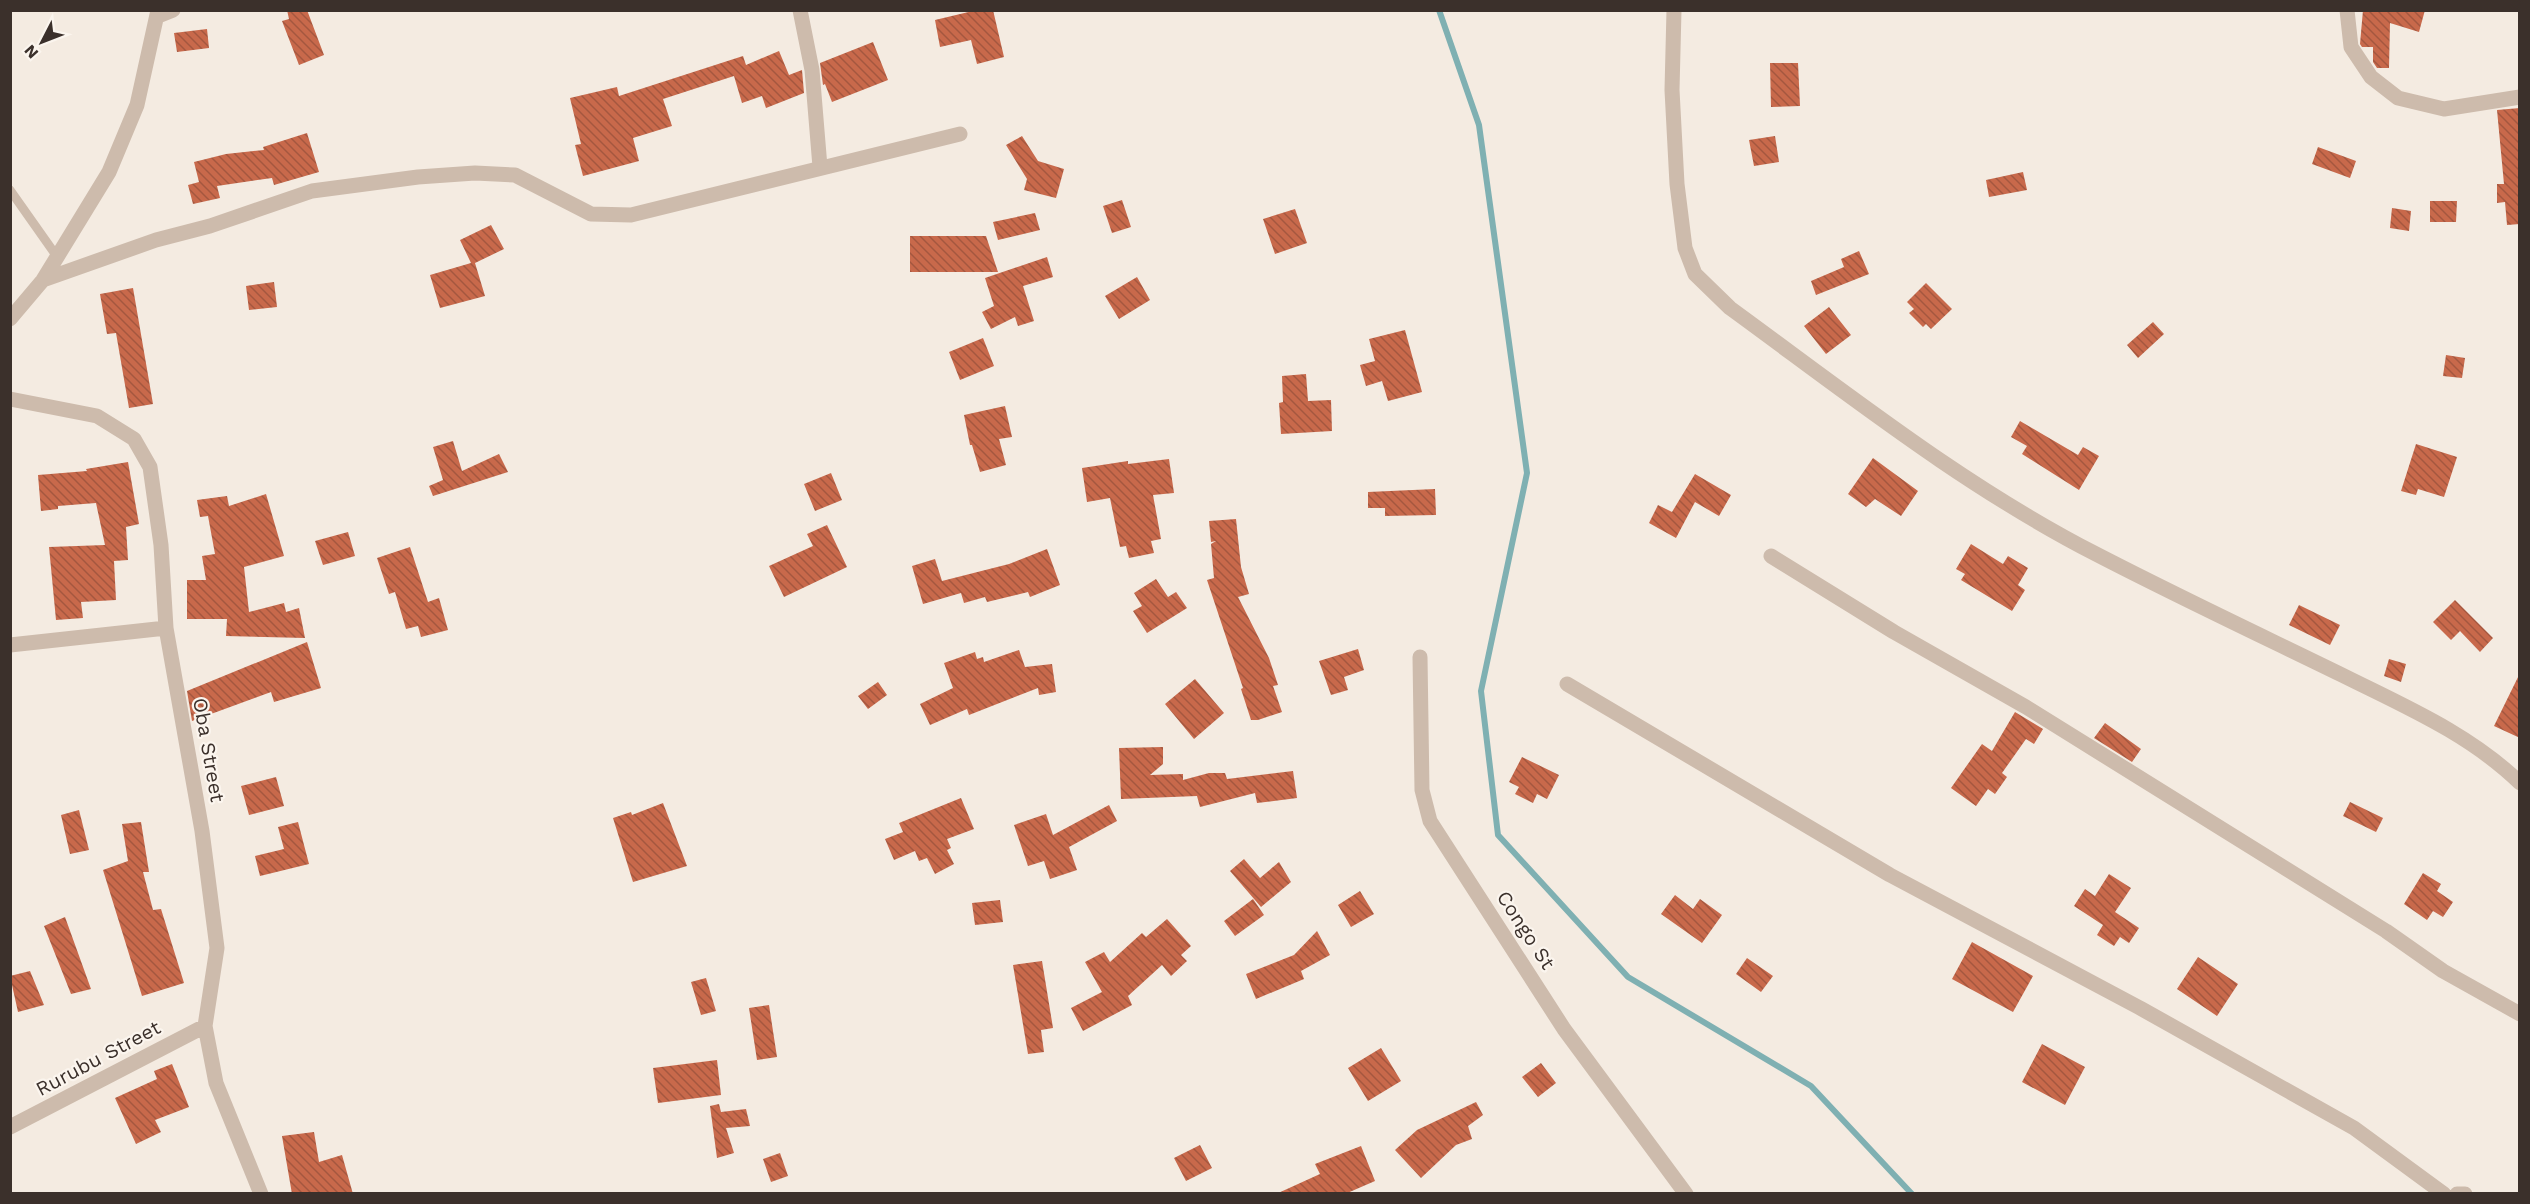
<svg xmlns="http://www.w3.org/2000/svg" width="2530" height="1204" viewBox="0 0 2530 1204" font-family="'Work Sans',sans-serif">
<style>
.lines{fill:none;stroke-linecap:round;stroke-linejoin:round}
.stream{stroke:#7fb0b2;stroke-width:6}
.building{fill:url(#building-back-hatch)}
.service{stroke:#cdbbac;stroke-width:9}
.minor{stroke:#cdbbac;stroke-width:15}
.labels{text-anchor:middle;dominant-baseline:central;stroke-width:4.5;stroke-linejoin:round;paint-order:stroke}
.street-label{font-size:20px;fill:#3b302b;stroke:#fbf5ee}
</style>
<defs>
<pattern id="building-back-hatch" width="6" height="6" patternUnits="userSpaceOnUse" patternTransform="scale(1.5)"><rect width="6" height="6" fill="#c8694b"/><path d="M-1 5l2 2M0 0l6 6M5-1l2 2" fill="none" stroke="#a4573f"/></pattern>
</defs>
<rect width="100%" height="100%" fill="#f4ebe1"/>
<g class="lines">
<path class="stream" d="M1439,10L1479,125L1527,473L1481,691L1498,835L1628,977L1811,1086L1912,1194"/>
</g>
<path class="building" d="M287,10H307L324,55L299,65L282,21L289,19Z
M977,10H993L1004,57L977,64L971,40L940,47L935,20Z
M2363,10H2425L2419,32L2390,23L2389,68H2377L2373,62V47H2362L2360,44Z
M207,29L209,48L177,52L174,33Z
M873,42L888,80L832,102L825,84L823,85L820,63Z
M779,51L789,75L802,70L804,93L766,108L762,96L742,103L734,76L663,99L672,126L633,138L639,161L583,176L575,145L581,144L570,98L617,87L619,96L743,56L746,65Z
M1770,63H1798L1800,106L1771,107Z
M2520,108V224L2507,225L2505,202L2497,203V184H2504L2497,110Z
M307,133L319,172L274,185L272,178L217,186L220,198L193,204L188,185L199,182L194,162L226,154L264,150L263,147Z
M1022,136L1038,161L1064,169L1056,198L1024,190L1027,179L1006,145Z
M1775,136L1779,162L1754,166L1749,140Z
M2318,147L2356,161L2350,178L2312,164Z
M2023,172L2027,190L1989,197L1986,180Z
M1122,200L1131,227L1112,233L1103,206Z
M2430,201H2457L2456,222H2430Z
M2392,208L2411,211L2409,231L2390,228Z
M1295,209L1307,243L1275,254L1263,219Z
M1035,213L1040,230L998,240L993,222Z
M491,225L504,249L475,263L485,296L440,308L430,275L471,263L460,240Z
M910,236H986L998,272H910Z
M1859,251L1869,274L1816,295L1811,281L1844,267L1841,259Z
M1047,257L1053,277L1023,286L1034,321L1018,326L1015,317L991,329L982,312L994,306L985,278Z
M1137,277L1150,300L1119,319L1105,296Z
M274,282L277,307L249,310L246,286Z
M1926,283L1952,309L1931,329L1926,324L1923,327L1909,313L1914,309L1907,302Z
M133,288L153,404L129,408L116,333L107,334L100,294Z
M1829,307L1851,335L1826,354L1804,326Z
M2153,322L2164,334L2138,358L2127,345Z
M1405,330L1422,392L1388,401L1382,381L1366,386L1360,365L1375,361L1369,339Z
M983,338L994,366L960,380L949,352Z
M2446,355L2465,358L2462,378L2443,376Z
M1306,374L1308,401L1331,400L1332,431L1281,434L1279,403L1283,402L1282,376Z
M1005,406L1012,437L999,439L1006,465L980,472L972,445H970L964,415Z
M2020,421L2078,455L2083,447L2099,456L2079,490L2022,454L2027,446L2011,437Z
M453,441L462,471L499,454L508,472L433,496L429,486L443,480L433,447Z
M2416,444L2457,457L2444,497L2418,489L2416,495L2401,491Z
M1873,458L1918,491L1901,516L1875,499L1866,507L1848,494Z
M1169,459L1174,493L1153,495L1161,539L1151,541L1154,553L1129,558L1126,546L1120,547L1110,498L1087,502L1082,468L1128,461V464Z
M128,462L139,524L126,527L128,560L114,561L116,600L81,602L83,618L56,620L49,547L105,545L96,503L58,506V509L41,511L38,475L87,471L86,469Z
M831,473L842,500L815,511L804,484Z
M1695,474L1731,495L1719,516L1695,502L1676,538L1649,523L1658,505L1672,512Z
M1435,489L1436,515L1385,516V508H1368V492Z
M266,494L284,556L244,567L249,612L284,603L286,612L299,608L305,638L226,636L227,619H187V580H206L202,556L215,554L208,516L200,517L197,500L227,496L229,506Z
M1236,519L1241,567L1249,594L1238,597L1269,658L1278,685L1273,686L1282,712L1258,720H1251L1241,689L1243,688L1207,580L1214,578L1211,544L1216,541L1211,542L1209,521Z
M827,525L847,567L784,597L769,566L813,546L807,534Z
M348,532L355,556L323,565L315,541Z
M1971,544L2003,564L2008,556L2028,568L2018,585L2025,590L2012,611L1961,580L1965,574L1956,569Z
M410,547L428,602L439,598L448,630L421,637L418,626L406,629L395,592L389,594L377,558Z
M1047,549L1060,585L1030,597L1028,592L987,602L985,597L964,603L961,593L923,604L912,566L935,559L942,581L1009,564Z
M1156,579L1168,597L1176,592L1187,608L1147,633L1133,611L1142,606L1134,593Z
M2455,600L2493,638L2480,652L2460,631L2451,640L2433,622Z
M2299,605L2340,625L2330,645L2289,625Z
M307,642L321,688L274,702L271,692L192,721L187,691Z
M1358,649L1364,670L1344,677L1348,690L1331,695L1319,661Z
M1019,650L1025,667L1052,664L1056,692L1039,695L1038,688L969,715L967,709L930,725L920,704L953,688L944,663L975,652L977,659L983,657L984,662Z
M2389,659L2406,664L2401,682L2384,676Z
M2520,673V738L2494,726Z
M1195,679L1224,713L1194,739L1165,704Z
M878,682L887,695L868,709L858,696Z
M2015,712L2043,729L2034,744L2026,739L2002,773L2007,777L1995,794L1988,789L1976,806L1951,788L1982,744L1992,751Z
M2105,723L2141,749L2132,762L2094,738Z
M1163,747V764L1150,775L1183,774V780L1209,773H1225L1227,779L1293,771L1297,798L1257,803L1255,793L1200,807L1197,796L1121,799L1119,748Z
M1522,757L1559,775L1547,799L1537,794L1533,803L1515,794L1519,787L1509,782Z
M276,777L284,806L249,815L241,786Z
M961,798L974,829L947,839L951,848L947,850L954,864L935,874L927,858L919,861L915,851L894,860L885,839L903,832L899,823Z
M2350,802L2383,818L2376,832L2343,816Z
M663,803L687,866L633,882L613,818L631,812L632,815Z
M1109,805L1117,821L1069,847L1077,870L1050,879L1044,861L1028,866L1014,825L1046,814L1053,835Z
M79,810L89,850L70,854L61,815Z
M141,822L149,872H143L153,910L161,909L184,983L142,996L103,870L128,861L122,824Z
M298,822L309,864L260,876L255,856L284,849L278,827Z
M1244,859L1260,878L1279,862L1291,882L1261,907L1230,871Z
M2423,873L2441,884L2437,891L2453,902L2443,917L2433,911L2427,920L2404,904Z
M2109,874L2131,888L2115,912L2139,928L2129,943L2120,937L2114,946L2097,935L2103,925L2074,906L2085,889L2095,896Z
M1360,891L1374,914L1351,927L1338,905Z
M1675,895L1693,909L1700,899L1722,915L1702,943L1661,914Z
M1253,899L1264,915L1235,936L1224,921Z
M1000,900L1003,922L975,925L972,903Z
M65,917L91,989L71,994L44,926Z
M1167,919L1191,946L1181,955L1187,961L1171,976L1162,965L1128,996L1132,1005L1083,1031L1071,1008L1102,992L1085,962L1104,952L1110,962L1142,933L1146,937Z
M1317,931L1330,955L1301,971L1304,979L1256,999L1246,974L1294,955Z
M1972,942L2033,976L2013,1012L1952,979Z
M2198,957L2238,984L2217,1016L2177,989Z
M1747,958L1773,976L1761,992L1736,974Z
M1042,961L1053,1028L1041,1030L1044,1052L1028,1054L1013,965Z
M30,971L44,1005L18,1012L10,976Z
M706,978L716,1011L701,1015L691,982Z
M769,1005L777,1057L757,1060L749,1008Z
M2042,1044L2085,1067L2065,1105L2022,1082Z
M1381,1048L1401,1081L1368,1101L1348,1068Z
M717,1060L721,1095L658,1103L653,1068Z
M1541,1063L1556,1083L1538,1097L1522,1077Z
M172,1064L189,1107L155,1120L161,1132L136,1144L115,1098L157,1079L154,1071Z
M1476,1102L1483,1115L1468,1126L1472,1139L1456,1145L1421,1178L1395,1150L1417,1130Z
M719,1104L721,1112L746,1109L750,1126L726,1128L734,1153L717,1158L710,1106Z
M314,1132L319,1162L342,1155L353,1194H292L282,1136Z
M1200,1145L1212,1168L1186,1181L1174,1158Z
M1361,1146L1375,1181L1345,1194H1276L1320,1174L1315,1164Z
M780,1153L788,1176L771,1182L763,1159Z"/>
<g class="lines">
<path class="service" d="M10,190L58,258"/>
<path class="minor" d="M800,10L812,70L820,167
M1674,10L1672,90L1677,184L1685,248L1695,274L1730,308C1848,394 1965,487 2096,554C2177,596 2260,635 2342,675C2404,706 2470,734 2520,783
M2347,10L2351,47L2371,77L2398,98L2444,109L2520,97
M158,16L173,10
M43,280L156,240L210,226L312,191L418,177L475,173L515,175L591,214L631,215L960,134
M10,319L43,280L109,172L137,105L158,10
M10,399L97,416L134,439L150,467L161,545L166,628L202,831L217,948L205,1026L216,1083L261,1194
M1771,556L1894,632L2026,707L2386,931L2443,971L2520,1014
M10,645L166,628
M1420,657L1422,790L1430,821L1564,1029L1686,1194
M1567,684L1890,875L2140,1008L2354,1128L2444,1194
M10,1127L205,1026
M2457,1194H2465"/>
</g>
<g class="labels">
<g class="street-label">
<text transform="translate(209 750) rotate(80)">Oba Street</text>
<text transform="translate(1526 930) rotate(57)">Congo St</text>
<text transform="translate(98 1058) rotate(-28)">Rurubu Street</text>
</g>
</g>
<rect width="2530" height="1204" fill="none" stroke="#3b302b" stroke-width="24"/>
<g transform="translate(42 42) rotate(228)" stroke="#fbf5ee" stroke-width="4.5" paint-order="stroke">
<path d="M0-4.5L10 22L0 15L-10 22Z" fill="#3b302b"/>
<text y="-9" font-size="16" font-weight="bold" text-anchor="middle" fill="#3b302b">N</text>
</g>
</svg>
